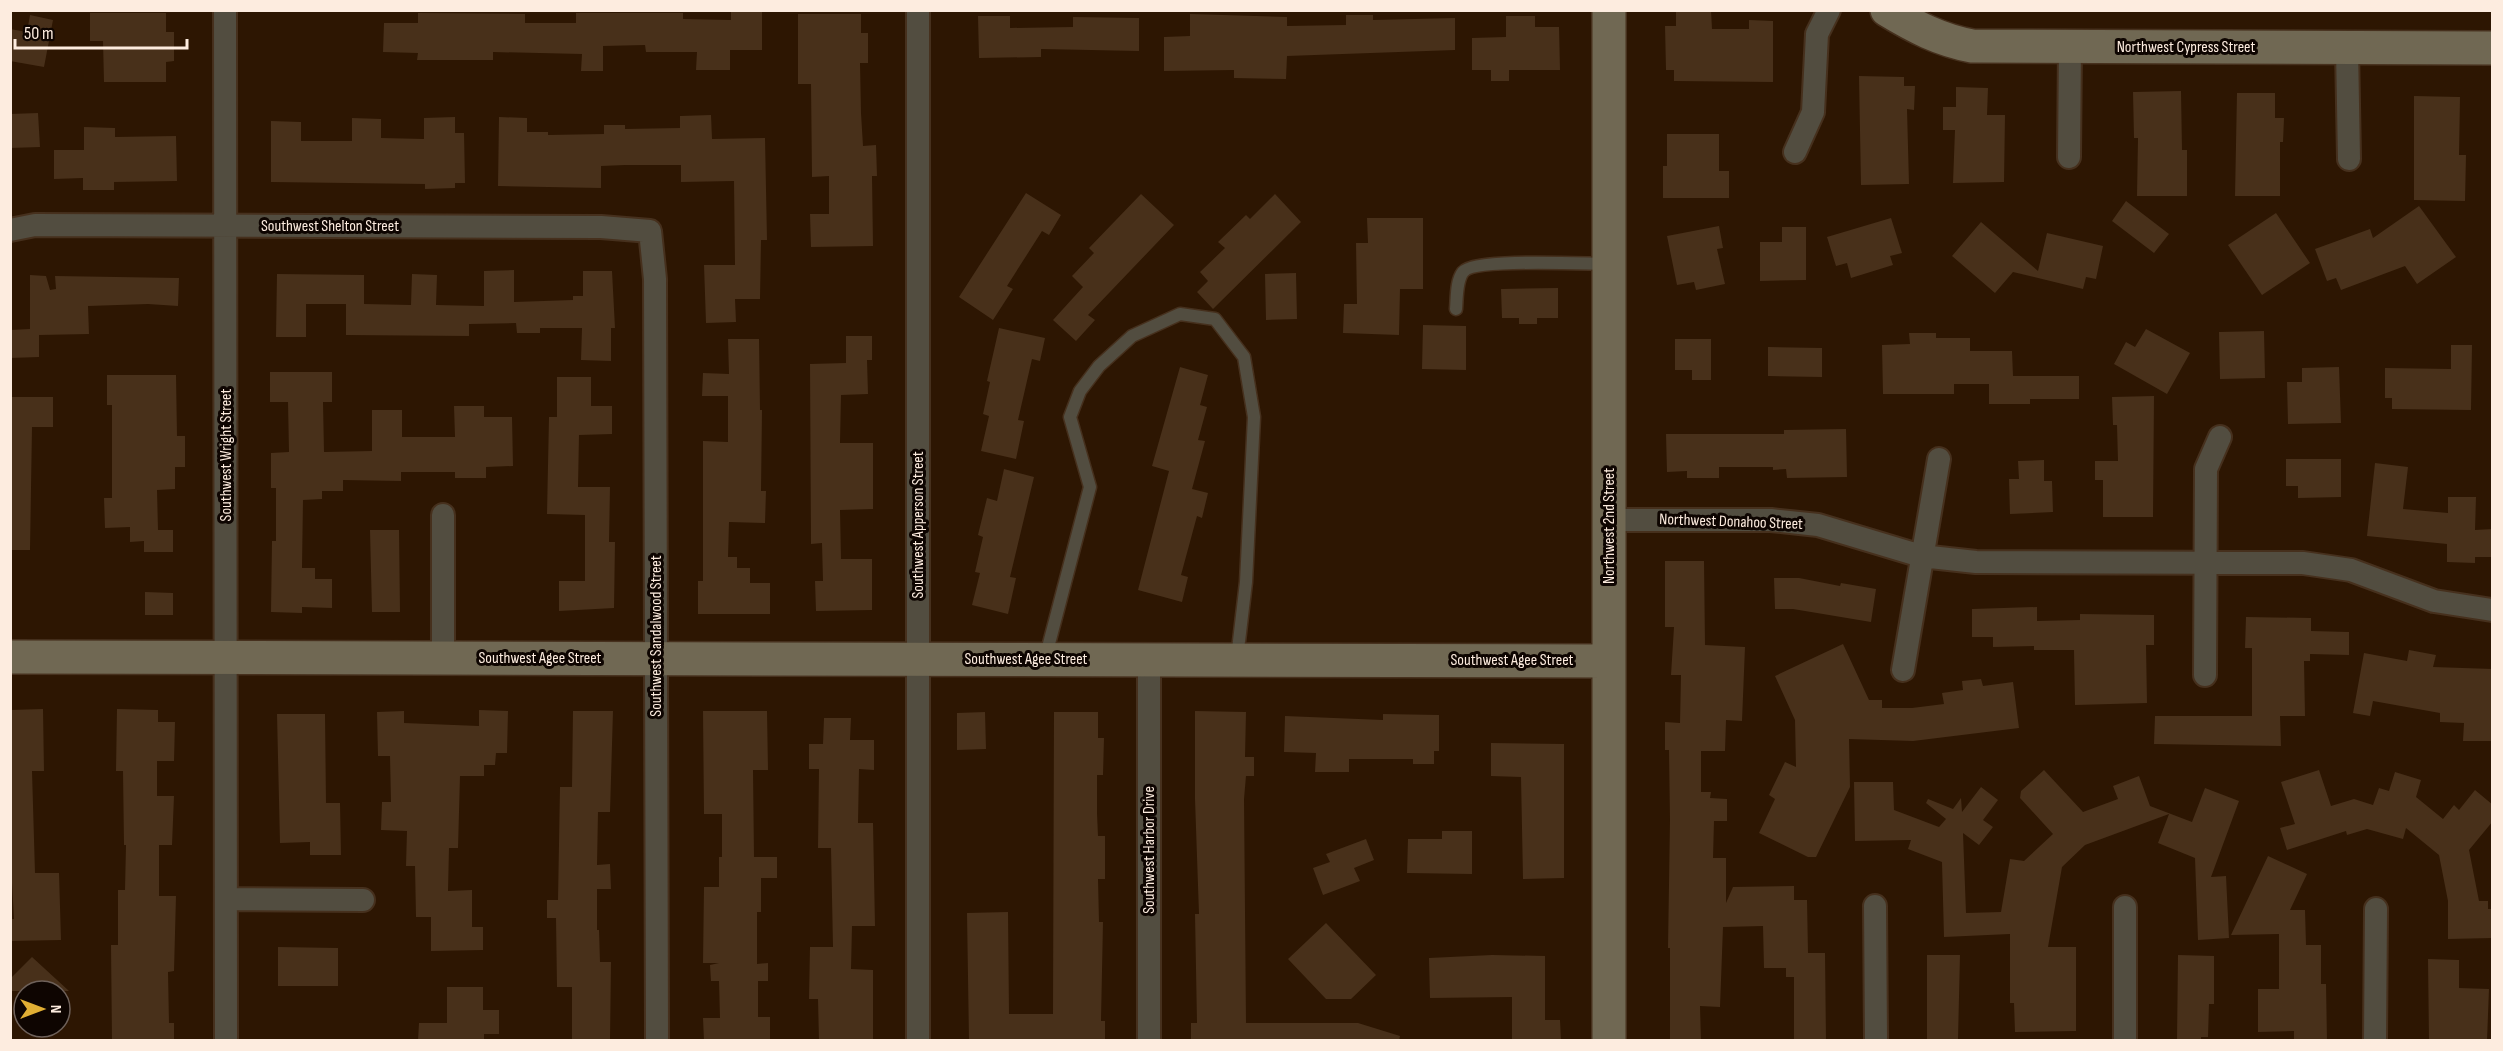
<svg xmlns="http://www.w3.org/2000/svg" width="2503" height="1051" viewBox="0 0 2503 1051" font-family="'Sofia Sans Condensed',sans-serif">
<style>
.building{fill:#48301a}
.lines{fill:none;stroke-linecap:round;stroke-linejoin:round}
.lane-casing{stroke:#46301d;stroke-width:15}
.street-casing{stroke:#46301d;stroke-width:26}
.secondary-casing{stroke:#46301d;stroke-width:36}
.lane{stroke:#524d40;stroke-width:12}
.street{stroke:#524d40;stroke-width:22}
.secondary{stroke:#706853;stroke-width:33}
.labels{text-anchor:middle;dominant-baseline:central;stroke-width:6;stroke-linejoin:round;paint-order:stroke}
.street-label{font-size:16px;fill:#fdecdf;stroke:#0e0501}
</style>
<rect width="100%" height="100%" fill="#2d1602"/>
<path class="building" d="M1676,10H1711L1712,29H1749V20L1773,21V82L1674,81V70H1666L1665,26H1676Z
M731,12H762V50H730V70H696L697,52H646L645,45L603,46V71H581L582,54L493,52V60H417L418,53L383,52L384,23H418V13L525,14V23H576V13H683V19L731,20Z
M90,13H166V32H174V61L166,62V82H104L103,41H90Z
M798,14H861V33H868V63H860L861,113L863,146L876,145L877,176H872L873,246L811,247L810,214H829V176L812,177L811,84H798Z
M1190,14L1287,17V26L1346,25V15H1373V20L1455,18V50L1287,56L1286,79L1234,78V70L1164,71V37L1190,36Z
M30,15L53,20L44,67L10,61V29L27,32Z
M978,16H1010V28L1073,27V17L1139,18V51L1041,49V57L979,58Z
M1506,16H1535V27H1559L1560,70H1509V81H1491V70H1472V38L1506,37Z
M1859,76L1904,77V86H1915L1914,110L1907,109L1909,184L1861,185Z
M1956,87L1988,88L1987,115H2005L2004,182L1953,183L1955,130H1943V107H1956Z
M2181,91L2182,150H2187V196H2137L2138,138H2134L2133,92Z
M2237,93H2275V118H2284L2283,142H2280V196H2235Z
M2414,96L2460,97L2459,155H2466L2465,201L2414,200Z
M38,113L40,147L10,148V114Z
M711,115L712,139L765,138L767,240H761L760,299H735L736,322L706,323L704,265H735L734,181L681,182V165H625L601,166V188L498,186L499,117L527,118V132H548V135L604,134V125H625V129L680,128V116Z
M455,117V133H464L465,183H455V188L425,189V184L271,182V121L301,122V141H352V118L381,119V138L424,139V118Z
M84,127L115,128V137L176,136L177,181L114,182V190H83V178L54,179V150H84Z
M1667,134H1719V171H1729V198H1663V166H1667Z
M1026,193L1061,215L1049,235L1042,231L1007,286L1013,289L993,320L959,297Z
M1141,194L1174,225L1088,315L1095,320L1076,341L1053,320L1083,287L1072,276L1094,253L1089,248Z
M1275,194L1301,222L1213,309L1197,292L1208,281L1200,272L1225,248L1218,242L1246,215L1250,219Z
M2126,201L2169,234L2154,253L2112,221Z
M2419,206L2456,257L2417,284L2405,266L2341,290L2336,278L2327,281L2315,249L2370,229L2373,238Z
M2276,213L2310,263L2262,295L2228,245Z
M1367,218H1423V289H1400L1399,335L1343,333L1344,304H1357L1356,243H1368Z
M1891,218L1902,253L1890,256L1893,265L1851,278L1847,263L1836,266L1827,237Z
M1981,222L2038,271L2047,233L2103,246L2096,279L2086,277L2083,289L2013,272L1995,293L1952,256Z
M1719,226L1723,248L1717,249L1725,284L1696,290L1694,282L1677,285L1667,236Z
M1782,227H1806V280L1760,281V242H1782Z
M514,270V302L573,300V296H583V271H612L615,328H611V361L581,360L582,328H540V333H517L516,323L469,324V336L346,335V304H306V337H276L277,274L364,275V304L411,305L412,274L437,275L436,305L484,306V271Z
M1296,273L1297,319L1266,320L1265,274Z
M30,275L46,276L50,290L56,289L55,276L179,278L178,306L148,304L88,306L89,334L39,335V357L10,358V330L30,329Z
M1558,288V318H1537V324H1519V318H1502L1501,289Z
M1423,325L1466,326V370L1422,369Z
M999,328L1045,338L1040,361L1032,359L1018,420L1024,421L1016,459L981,451L989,416L983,414L990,382L987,381Z
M2146,329L2190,353L2167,394L2114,364L2126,342L2135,347Z
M2264,331L2265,378L2220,379L2219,332Z
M1909,333H1936V338H1970V351H2012L2013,376H2079V399H2030V404H1989V384H1954V394H1883L1882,345L1910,344Z
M846,336H872V360H867L868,394L841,395L840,443H873V509L840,510L841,559H872V610L816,611L815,581H823L822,543L811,544L810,364L846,363Z
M728,339H759L760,410H762L761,491H766L765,523L729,522L728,557H737V568H750V583H770V614H698V581H703V441L728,442V396H702L703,373L729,374Z
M1675,339H1711V380H1692V370H1675Z
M2451,345H2472L2471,410L2392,409V398H2385V368L2451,369Z
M1768,347L1822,348V377L1768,376Z
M1180,367L1208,375L1200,405L1207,407L1198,440L1205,441L1192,489L1208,493L1202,518L1197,516L1181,575L1188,577L1182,602L1138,590L1169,471L1152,466Z
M2339,367L2341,423L2288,424L2287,382H2302V368Z
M270,372H332V402H323L324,452L372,451V410H402V437H455L454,406H484V417H512L513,466L486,467V478H455V472H401V481L343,480V491H322V499L303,500L302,568H315V579H332V608L302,607V613L271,612L272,541H276V488H271V453L289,452L288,402H270Z
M107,375H176L177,436H185V467H175V489L157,490L158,530H173V552H144V541L130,542V527L105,528L104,498H112V405H107Z
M557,377H591V406H612V434L579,435L578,487H610L609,542H615L614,608L559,611V581H585V515L547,514L549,417H557Z
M2154,396L2153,517H2103V480H2095V461H2118L2117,425H2113L2112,397Z
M10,397H53V427H32L30,550H10Z
M1846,429L1847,477L1787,478L1786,469L1773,470V467H1719V478H1687V471L1667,472L1666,434H1784V430Z
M2286,459H2341V497L2298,498V486H2286Z
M2044,460V481H2052L2053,512L2010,514L2009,479H2019L2018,461Z
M2375,463L2408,467L2403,509L2448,513V497H2476L2475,530L2493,529V557H2475V563L2447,562V544L2367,536Z
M1004,469L1034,477L1010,577L1016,578L1008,614L972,605L980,573L975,572L983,537L978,535L987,498L997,501Z
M370,530H399L400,612H372Z
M1665,561H1704L1705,645L1745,647L1742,721L1726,720L1725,751H1701V792H1711L1710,798L1727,799V821H1714L1713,858H1726V903L1733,887L1794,886V900H1807L1808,953H1825L1826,1041H1794V977H1786V968H1764L1763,926L1723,927L1720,1007L1700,1006L1701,1041H1670V948H1668L1670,820L1669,750H1665V722L1680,723L1681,675H1671L1674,627H1665Z
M1774,578H1799L1840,586L1841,583L1876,589L1871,622L1793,609H1775Z
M145,592L173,593V615H145Z
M2037,607V621L2080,620V614L2154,615V645H2146L2147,703L2075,705L2074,650H2034V646L1993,647V637H1972V609Z
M2246,617L2311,618V631L2349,632V655L2310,654V661H2304L2305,716H2280L2281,746L2154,744L2155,716H2252V648H2245Z
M1843,644L1869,700H1882V708H1912L1944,704L1942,693L1963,690L1962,681L1981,679L1983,686L2013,682L2019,728L1913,741L1849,739L1850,787L1816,857H1808L1759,833L1775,799L1769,795L1785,762L1796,767L1795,720L1775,676Z
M2409,650L2436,655L2433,667L2493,669V741H2463L2464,723L2440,722V713L2373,701L2370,716L2353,713L2364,653L2407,661Z
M43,709L44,771H32L35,873H59L61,940L10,941V919H14L10,847V710Z
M117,709L158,710V722H175L174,761H157V796H174L172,845H159V896H176L174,971L168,972L169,1023H174V1041H112L111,945H118V890H125L126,845H124L123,771H116Z
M479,710L508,711L507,753H496L495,765H484V776H460L458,848H449L448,891L472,890V927H483V950L431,951V917H416L415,866H406L407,831L381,830L382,802H391L390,756H378L377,712L404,711V723L479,726Z
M573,711H613L610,812H598L597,865L610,864L611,889H597V930H599L600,962H611L610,1041H572V987H557L556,918H547V900H558L560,787H572Z
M703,711H767L768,770H753L754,857H777V878H761V912H757V964L768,963V981H758V1017H770V1041H704L703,1018H720L719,981H711L710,965L719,963H703L704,887H719V857H722V814H704Z
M1195,711L1246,712L1245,757H1254V776H1246L1244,799L1246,1023H1358L1400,1036L1399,1041H1191V1023H1197L1195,914H1199L1195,799Z
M985,712L986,749L957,750V713Z
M1054,712H1098V738H1104L1103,775H1097V813L1098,836H1105V879H1098L1099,922H1103L1101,1021H1105V1041H969L967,913L1008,912L1009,1014H1053Z
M277,714H325L326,803H340L341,855H310V842L280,843Z
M1383,714L1439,715V751H1434V764H1413V759H1349V772H1315L1316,753L1284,752L1285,716L1383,720Z
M824,718H851L850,740H874V770L859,769L858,823H873L875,926H852L851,969L873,970V1041H819L818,999H809L810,947H833L831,848H818L819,769H809V744H823Z
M1491,743L1564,744V878L1523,879L1521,777L1491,776Z
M2044,770L2083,812L2118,799L2113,786L2139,776L2150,806L2192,822L2205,788L2239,801L2211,877L2226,876L2229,938L2198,940L2195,858L2158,843L2169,814L2085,845L2062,867L2048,947H2076V1031L2015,1032L2014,1003H2010V934L1944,937L1942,862L1908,849L1911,840L1855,841L1854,782H1893L1894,810L1939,827L1946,819L1926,803L1928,799L1953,809L1961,798L1962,812L1981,787L1998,800L1983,820L1993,827L1979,845L1963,833L1966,913L2001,912L2010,859L2024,861L2053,834L2020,798L2021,791Z
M2319,770L2331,806L2354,799L2373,805L2379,788L2389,791L2395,772L2421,780L2416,797L2443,819L2454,805L2459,810L2475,790L2493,805V821L2469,850L2479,901H2488V909H2493V938L2448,939V901L2439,855L2406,828L2403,839L2367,829L2347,835L2346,831L2287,850L2280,828L2295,824L2281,782Z
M1442,831H1472V874L1407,873L1408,839H1442Z
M1366,839L1374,860L1354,868L1360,881L1323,895L1313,868L1330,862L1326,854Z
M2268,856L2307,874L2290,910H2305L2306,945H2321V984H2326L2327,1041H2294V1031L2258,1032V989H2279V934L2231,935Z
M1326,923L1376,975L1351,999H1326L1288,959Z
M278,947L338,948V986H278Z
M1492,955L1545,956V1020H1560L1561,1041H1512V997L1430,998L1429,958Z
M1927,955H1960L1958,1039L1927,1041Z
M2178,955L2214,956V1004H2209L2208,1037H2201V1041H2177Z
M32,957L69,991H10V979Z
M2428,959L2459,960V988L2489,989L2487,1041H2429Z
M447,987H483V1010H499V1034H484V1041H418L419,1023H447Z"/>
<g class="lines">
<g class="lane-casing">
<path id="lane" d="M1456,309C1457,298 1456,281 1463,272C1474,258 1585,264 1607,264
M1045,659L1090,487L1070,417L1080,391L1099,366L1132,336L1180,314L1215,319L1244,357L1254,417L1246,582L1237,658"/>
</g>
<g class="street-casing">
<path id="street" d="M225,10L226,1040
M918,10V1040
M2347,48L2349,159
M1795,152L1813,112L1817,34L1829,10
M2069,157L2070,46
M10,230L35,225L601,227L650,231L655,279L657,1040
M443,515V658
M1609,520H1771L1818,525L1921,556L1976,562L2303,563L2351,570L2434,601L2492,610
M1149,659V1040
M1903,670L1939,459
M2205,675L2206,469L2220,437
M226,899L363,900
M1875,906L1876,1040
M2125,907V1040
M2375,1040L2376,909"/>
</g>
<g class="secondary-casing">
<path id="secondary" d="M1609,10V1040
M1887,10C1915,27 1940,40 1972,46L2492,48
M10,657L1609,661"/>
</g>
<use href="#lane" class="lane"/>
<use href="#street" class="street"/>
<use href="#secondary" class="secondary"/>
</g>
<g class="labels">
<g class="street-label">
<text x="2186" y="47">Northwest Cypress Street</text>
<text x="330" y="226">Southwest Shelton Street</text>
<text transform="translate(226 455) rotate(-90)">Southwest Wright Street</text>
<text transform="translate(1731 522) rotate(2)">Northwest Donahoo Street</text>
<text transform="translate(918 525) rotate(-90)">Southwest Apperson Street</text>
<text transform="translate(1609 526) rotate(-90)">Northwest 2nd Street</text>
<text transform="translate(656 636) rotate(-90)">Southwest Sandalwood Street</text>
<text x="540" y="658">Southwest Agee Street</text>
<text x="1026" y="659">Southwest Agee Street</text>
<text x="1512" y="660">Southwest Agee Street</text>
<text transform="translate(1149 850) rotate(-90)">Southwest Harbor Drive</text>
</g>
</g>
<rect width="2503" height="1051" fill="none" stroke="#fdecdf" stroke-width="24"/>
<g transform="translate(42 1009) rotate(90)"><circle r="28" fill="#0e0501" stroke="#6e615a" stroke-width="1.5"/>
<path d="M0-4.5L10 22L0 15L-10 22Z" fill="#e1af34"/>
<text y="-9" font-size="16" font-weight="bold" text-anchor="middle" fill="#fdecdf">N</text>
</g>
<path d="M15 39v9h172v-9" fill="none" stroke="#fdecdf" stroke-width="3"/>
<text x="24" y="39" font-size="18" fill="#fdecdf" stroke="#0e0501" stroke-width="4.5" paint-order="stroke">50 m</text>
</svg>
